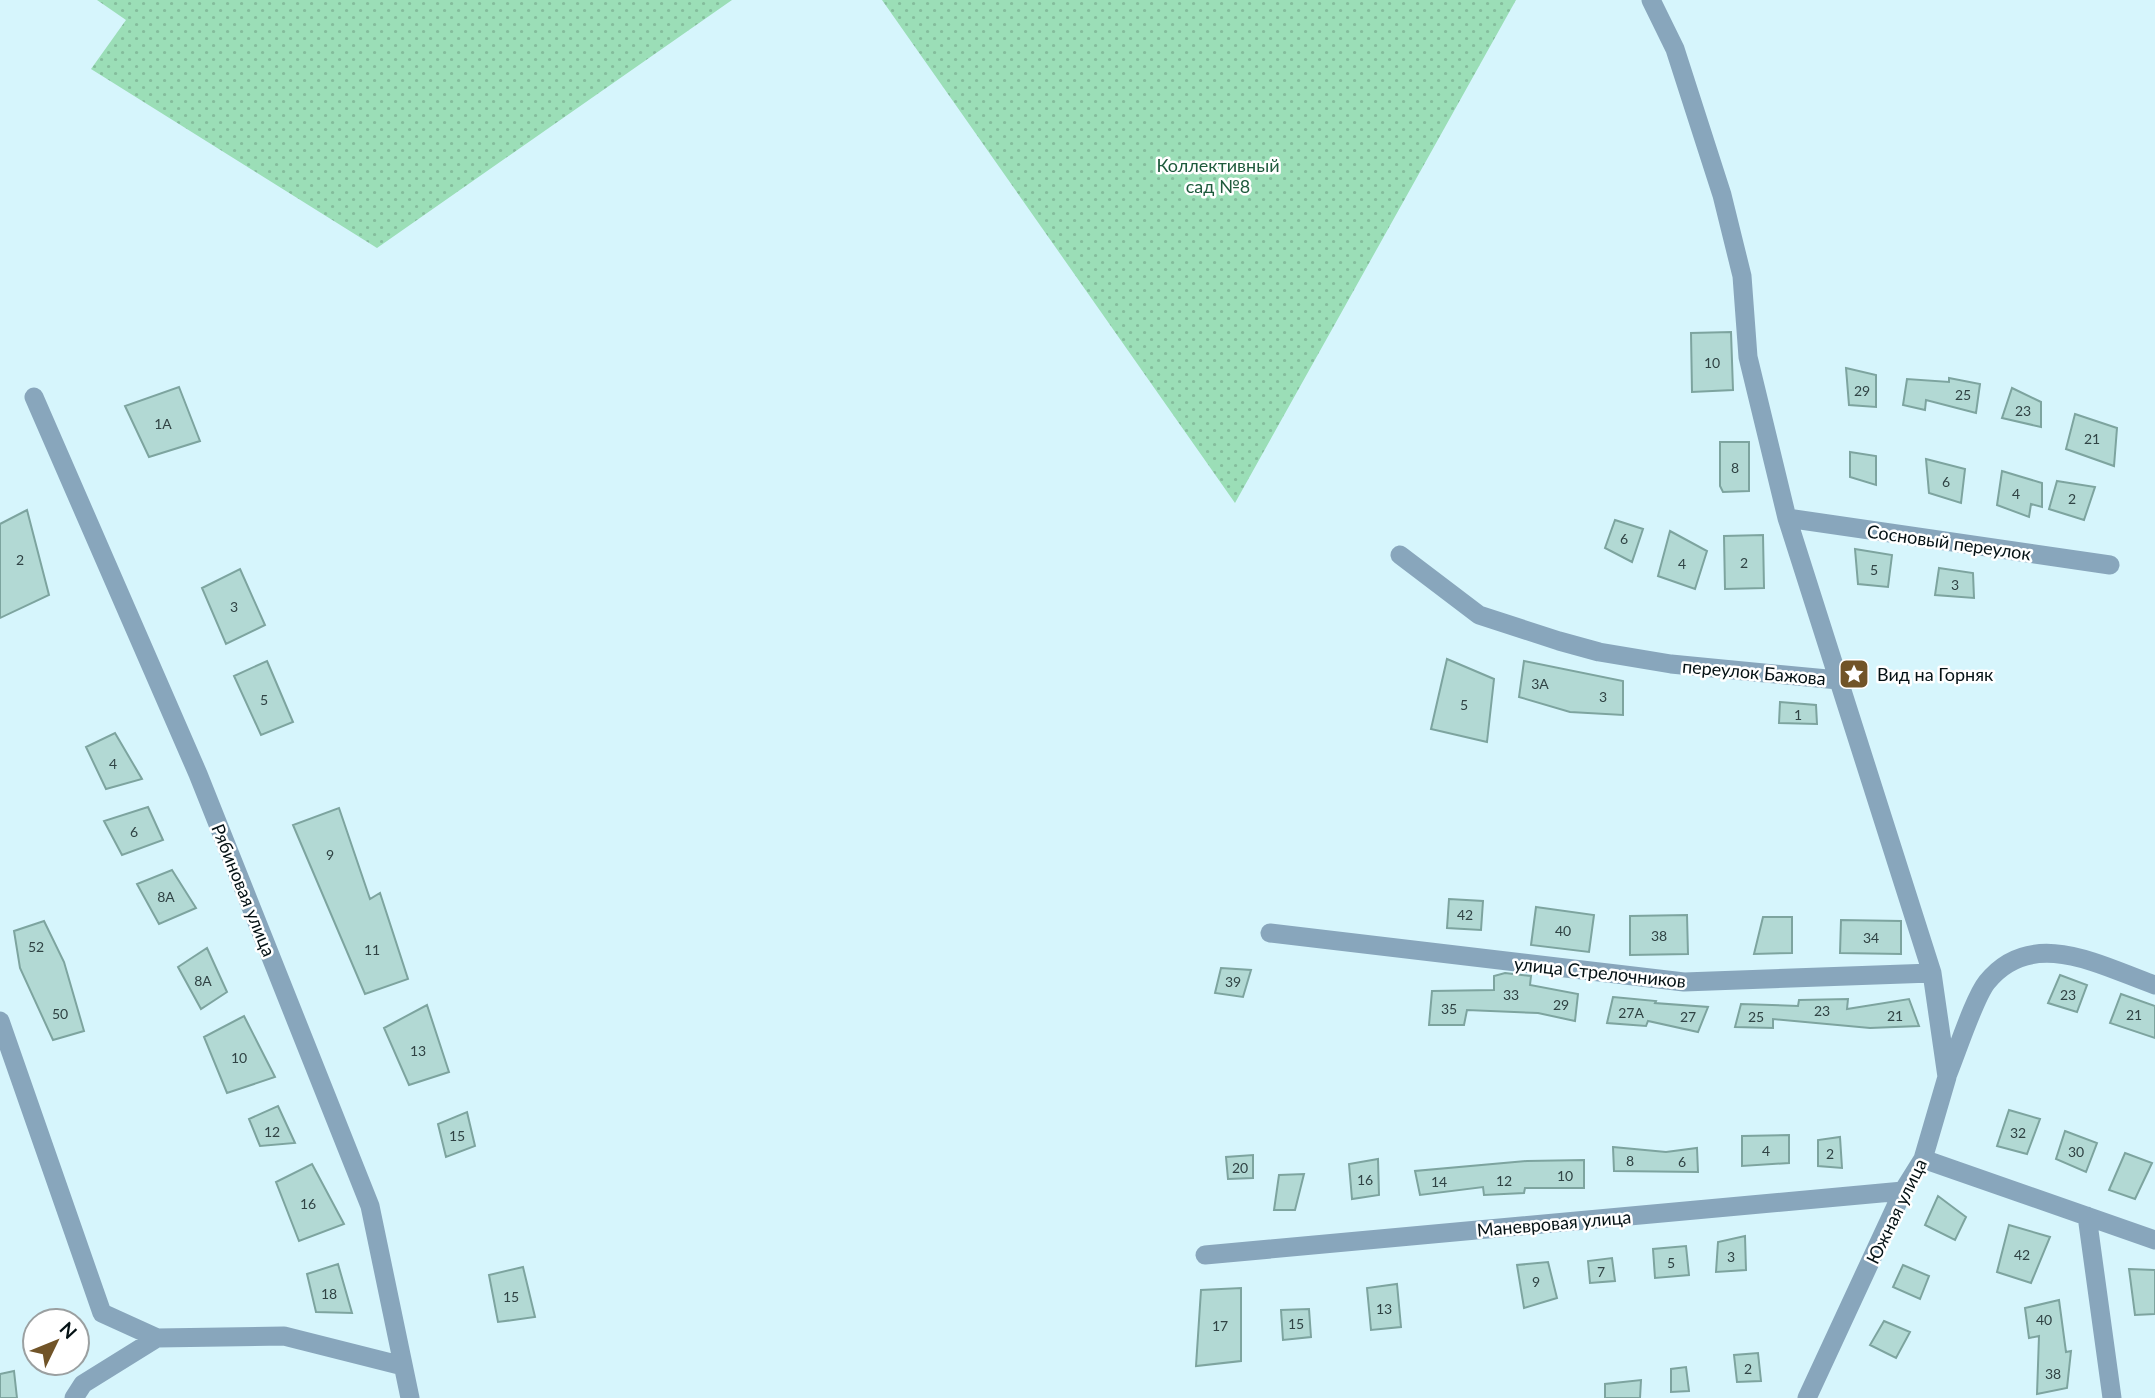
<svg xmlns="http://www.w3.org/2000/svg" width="2155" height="1398" viewBox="0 0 2155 1398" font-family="Lato,sans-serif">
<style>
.grass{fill:url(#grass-dots)}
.building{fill:#b2d9d4;stroke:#7da49f;stroke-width:2}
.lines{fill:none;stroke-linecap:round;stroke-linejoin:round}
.street{stroke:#88a6bc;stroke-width:19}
.labels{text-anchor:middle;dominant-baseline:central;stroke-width:5;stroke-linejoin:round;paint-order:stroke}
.number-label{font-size:14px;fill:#304344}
.park-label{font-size:18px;fill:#1e5a3c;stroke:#fff}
.street-label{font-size:18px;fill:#041114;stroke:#fff}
.poi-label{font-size:18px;fill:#041114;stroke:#fff;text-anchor:start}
</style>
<defs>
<pattern id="grass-dots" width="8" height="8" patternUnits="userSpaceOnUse" patternTransform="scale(1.75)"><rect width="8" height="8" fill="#9bdeb7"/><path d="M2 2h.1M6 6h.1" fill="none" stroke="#84bd9c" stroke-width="1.8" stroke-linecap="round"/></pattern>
</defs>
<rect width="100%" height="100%" fill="#d6f5fc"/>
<path class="grass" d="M97,0H732L377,248L91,69L126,20Z
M882,0H1516L1235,503Z"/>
<path class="building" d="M1731,332L1733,390L1692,392L1691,333Z
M1846,368L1876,375V407L1849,405Z
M1949,378L1980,384L1976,413L1926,400L1925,410L1903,405L1907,379L1949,382Z
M179,387L200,441L149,457L125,406Z
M2012,388L2041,402V427L2002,418Z
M2075,414L2117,428L2114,466L2066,449Z
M1720,442H1749V491L1723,492L1720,486Z
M1850,452L1876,456V485L1850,477Z
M1926,459L1965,469L1961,503L1929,493Z
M2002,471L2042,483V507L2031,504L2029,517L1997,505Z
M2057,481L2095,487L2084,520L2049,509Z
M27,510L49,595L0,618V524Z
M1615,520L1643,529L1632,562L1605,548Z
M1670,531L1707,551L1695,589L1658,576Z
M1763,535L1764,588L1725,589L1724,536Z
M1855,549L1892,555L1888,587L1858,584Z
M1939,568L1973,573L1974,598L1935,595Z
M240,569L265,625L226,644L202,588Z
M1447,659L1494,679L1487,742L1431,729Z
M267,661L293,722L261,735L234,676Z
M1524,661L1623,681V715L1570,712L1519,697Z
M1780,702L1816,705L1817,724L1779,723Z
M115,733L142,779L106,789L86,747Z
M148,807L163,840L122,855L104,821Z
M339,808L370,899L380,893L408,979L365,994L293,825Z
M172,870L196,908L159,924L137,884Z
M1449,899L1483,901L1481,930L1447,928Z
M1536,907L1594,915L1589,952L1531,945Z
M1687,915L1688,954L1630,955V916Z
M1763,917H1792V953L1754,954Z
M1841,920L1901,921V954L1840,953Z
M44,921L64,962L84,1031L53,1040L20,968L14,931Z
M207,948L227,992L201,1009L178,967Z
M1221,968L1251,970L1243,997L1215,993Z
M1505,973L1531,976L1530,985L1578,994L1575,1021L1538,1013L1467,1010L1464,1025H1429L1432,991L1494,990V976Z
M2060,975L2087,985L2077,1012L2048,1003Z
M2121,994L2155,1006V1038L2110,1023Z
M1613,997L1656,1001L1655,1003L1708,1007L1698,1032L1648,1021L1646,1026L1607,1023Z
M1848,999L1847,1009L1909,999L1919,1026L1870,1028L1773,1019V1028L1735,1027L1741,1004L1798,1006L1799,1000Z
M427,1005L449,1072L409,1085L384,1028Z
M244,1016L275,1077L227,1093L204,1037Z
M278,1106L295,1143L260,1146L249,1119Z
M2009,1110L2040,1119L2027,1154L1997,1146Z
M467,1112L475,1146L446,1157L438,1124Z
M2065,1131L2097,1143L2086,1172L2056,1159Z
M1789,1135V1163L1742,1166V1136Z
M1840,1137L1842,1168L1818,1166V1140Z
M1613,1147L1666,1152L1697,1148L1698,1172L1614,1171Z
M2125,1153L2152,1163L2135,1199L2109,1190Z
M1253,1155V1178L1228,1179L1226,1157Z
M1378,1159L1379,1195L1352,1199L1349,1164Z
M1584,1160V1188H1525L1524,1193L1484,1195L1483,1187L1420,1195L1415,1171L1527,1161Z
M312,1164L344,1224L299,1241L276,1182Z
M1304,1174L1295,1210H1274L1279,1175Z
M1938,1196L1966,1217L1955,1240L1925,1225Z
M2009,1225L2050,1237L2031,1283L1997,1272Z
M1745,1236L1746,1270L1716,1272L1718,1242Z
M1686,1246L1689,1275L1655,1278L1653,1249Z
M1612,1258L1615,1281L1590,1283L1588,1261Z
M1548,1262L1557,1298L1524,1308L1517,1265Z
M338,1264L352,1313L316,1312L307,1274Z
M1903,1265L1929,1276L1920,1299L1893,1287Z
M523,1267L535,1317L498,1322L489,1275Z
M2129,1269L2155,1270V1314L2135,1315Z
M1397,1284L1401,1327L1371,1330L1367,1288Z
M1241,1288V1361L1196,1366L1201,1290Z
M2059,1300L2066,1352L2071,1351L2067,1388L2037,1394L2039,1336L2029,1338L2025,1308Z
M1309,1309L1311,1337L1283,1340L1281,1310Z
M1884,1321L1910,1332L1896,1358L1870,1345Z
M1758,1353L1761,1381L1737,1382L1734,1355Z
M1686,1367L1689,1391L1671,1392V1369Z
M14,1371L17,1398H0V1374Z
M1641,1380L1640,1398H1605V1384Z"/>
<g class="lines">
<path class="street" d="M1651,0L1675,49L1722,195L1742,276L1748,357L1787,518L1932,973L1947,1077L1923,1159L1903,1191L1807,1398
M34,397L198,774L370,1206L410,1398
M1787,518L2110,565
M1400,555L1479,615L1559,641L1599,652L1671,664L1838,680
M1270,933L1684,982L1932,973
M0,1021L102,1313L157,1338
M1947,1076C1956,1055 1974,998 1987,982C2032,926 2101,966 2155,985
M1923,1159L2155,1240
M2087,1216L2112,1398
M1205,1255L1903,1191
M74,1398L83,1384L157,1338L284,1336L403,1366"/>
</g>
<defs>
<g id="sight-square" transform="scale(1.575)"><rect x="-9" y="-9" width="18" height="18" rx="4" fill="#715428" stroke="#fff"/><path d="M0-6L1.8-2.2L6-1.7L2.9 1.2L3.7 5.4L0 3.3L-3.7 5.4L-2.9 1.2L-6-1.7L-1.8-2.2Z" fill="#fff"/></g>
</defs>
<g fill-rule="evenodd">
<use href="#sight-square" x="1854" y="674"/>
</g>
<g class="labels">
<g class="number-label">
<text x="1712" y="362">10</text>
<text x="1862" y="390">29</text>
<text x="1963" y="394">25</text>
<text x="2023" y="410">23</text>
<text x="163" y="423">1А</text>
<text x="2092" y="438">21</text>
<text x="1735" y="467">8</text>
<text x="1946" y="481">6</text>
<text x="2016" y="493">4</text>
<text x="2072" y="498">2</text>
<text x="1624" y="538">6</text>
<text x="20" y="559">2</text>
<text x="1744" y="562">2</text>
<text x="1682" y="563">4</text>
<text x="1874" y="569">5</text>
<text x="1955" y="584">3</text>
<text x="234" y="606">3</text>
<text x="1540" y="683">3А</text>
<text x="1603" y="696">3</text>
<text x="264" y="699">5</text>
<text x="1464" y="704">5</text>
<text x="1798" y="714">1</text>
<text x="113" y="763">4</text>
<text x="134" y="831">6</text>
<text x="330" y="854">9</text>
<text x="166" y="896">8А</text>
<text x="1465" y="914">42</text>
<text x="1563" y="930">40</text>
<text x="1659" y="935">38</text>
<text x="1871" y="937">34</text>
<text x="36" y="946">52</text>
<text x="372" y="949">11</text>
<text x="203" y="980">8А</text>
<text x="1233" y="981">39</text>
<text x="1511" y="994">33</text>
<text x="2068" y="994">23</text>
<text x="1561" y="1004">29</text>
<text x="1449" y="1008">35</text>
<text x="1822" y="1010">23</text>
<text x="1631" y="1012">27А</text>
<text x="60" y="1013">50</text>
<text x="2134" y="1014">21</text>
<text x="1895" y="1015">21</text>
<text x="1688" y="1016">27</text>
<text x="1756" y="1016">25</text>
<text x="418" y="1050">13</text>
<text x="239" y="1057">10</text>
<text x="272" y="1131">12</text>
<text x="2018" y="1132">32</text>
<text x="457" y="1135">15</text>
<text x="1766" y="1150">4</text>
<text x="2076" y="1151">30</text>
<text x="1830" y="1153">2</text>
<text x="1630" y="1160">8</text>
<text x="1682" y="1161">6</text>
<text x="1240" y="1167">20</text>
<text x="1565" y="1175">10</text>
<text x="1365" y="1179">16</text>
<text x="1504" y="1180">12</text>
<text x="1439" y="1181">14</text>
<text x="308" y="1203">16</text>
<text x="2022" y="1254">42</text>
<text x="1731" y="1256">3</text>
<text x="1671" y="1262">5</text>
<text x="1601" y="1271">7</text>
<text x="1536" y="1281">9</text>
<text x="329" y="1293">18</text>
<text x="511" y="1296">15</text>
<text x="1384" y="1308">13</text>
<text x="2044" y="1319">40</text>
<text x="1296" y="1323">15</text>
<text x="1220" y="1325">17</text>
<text x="1748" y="1368">2</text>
<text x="2053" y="1373">38</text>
</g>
<g class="park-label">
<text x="1218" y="165">Коллективный<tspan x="1218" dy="21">сад №8</tspan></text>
</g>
<g class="street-label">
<text transform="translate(1949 542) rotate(8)">Сосновый переулок</text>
<text transform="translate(1754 672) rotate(5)">переулок Бажова</text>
<text transform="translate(244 890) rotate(68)">Рябиновая улица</text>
<text transform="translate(1600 972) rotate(6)">улица Стрелочников</text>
<text transform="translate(1896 1211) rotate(-64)">Южная улица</text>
<text transform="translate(1554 1223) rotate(-5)">Маневровая улица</text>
</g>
<g class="poi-label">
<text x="1877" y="674">Вид на Горняк</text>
</g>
</g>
<g transform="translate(56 1342) rotate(47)"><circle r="33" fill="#ffffff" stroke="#9ba0a1" stroke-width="2"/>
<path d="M0-5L12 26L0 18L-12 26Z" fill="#715428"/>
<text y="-10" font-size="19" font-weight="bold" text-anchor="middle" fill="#041114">N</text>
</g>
</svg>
